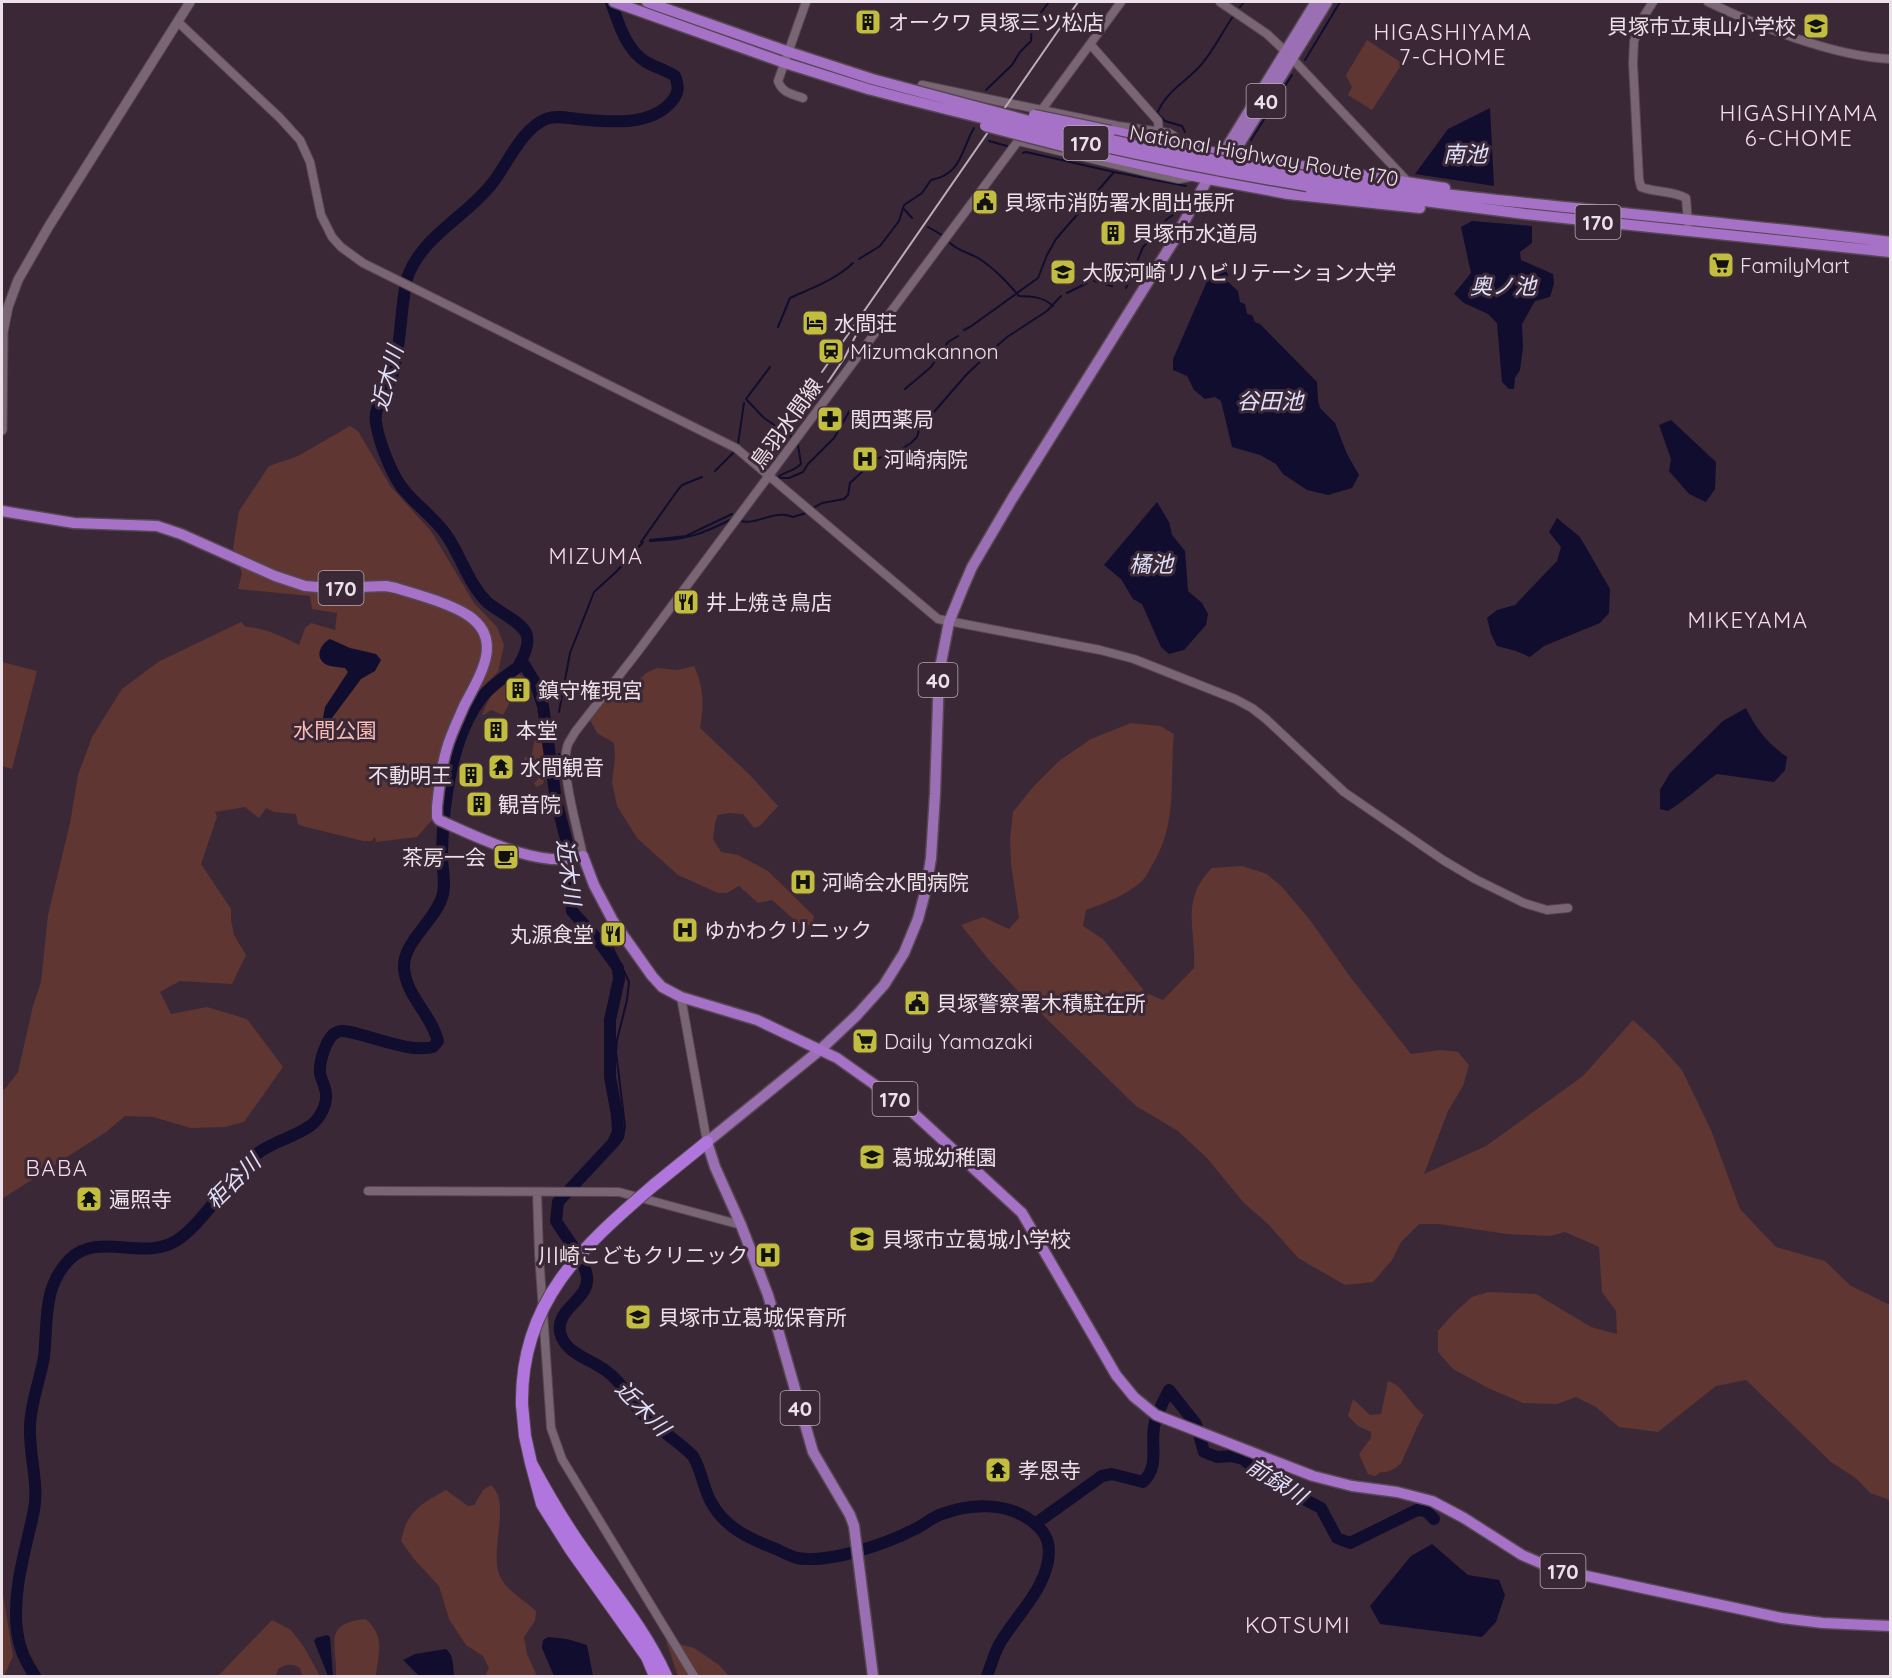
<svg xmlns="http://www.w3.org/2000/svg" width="1892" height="1678" viewBox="0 0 1892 1678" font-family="Quicksand,'Noto Sans JP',sans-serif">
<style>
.green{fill:#5f3631}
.water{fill:#100d2e}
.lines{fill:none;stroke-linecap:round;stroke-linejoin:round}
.stream{stroke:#100d2e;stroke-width:2}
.river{stroke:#100d2e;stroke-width:12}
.tertiary-casing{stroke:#564752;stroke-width:10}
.secondary-casing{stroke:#564752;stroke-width:11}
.primary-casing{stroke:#564752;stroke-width:13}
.trunk-casing{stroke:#564752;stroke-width:13}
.motorway-casing{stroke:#564752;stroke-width:14}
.tertiary{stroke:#7a6575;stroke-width:8}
.secondary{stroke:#7a6575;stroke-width:9}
.primary{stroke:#9b6fb3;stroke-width:10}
.trunk{stroke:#a672c8;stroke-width:10}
.motorway{stroke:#b176dd;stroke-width:12}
.rail{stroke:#bbadb6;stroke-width:2}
.trunk-bridge-casing{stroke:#564752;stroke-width:13;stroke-linecap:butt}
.motorway-bridge-casing{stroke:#564752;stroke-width:14;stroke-linecap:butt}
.trunk-bridge{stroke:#a672c8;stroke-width:10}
.motorway-bridge{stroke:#b176dd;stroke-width:12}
.labels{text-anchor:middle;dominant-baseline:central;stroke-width:6;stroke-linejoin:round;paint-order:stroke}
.shield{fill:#3b2836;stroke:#b8aab3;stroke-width:1.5}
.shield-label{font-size:20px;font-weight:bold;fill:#ede1e9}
.poi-label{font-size:21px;fill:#ede1e9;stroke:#3b2836;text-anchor:start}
.street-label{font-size:21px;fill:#ede1e9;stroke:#3b2836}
.park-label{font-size:21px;fill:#f9bab1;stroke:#3b2836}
.neighbourhood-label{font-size:22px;letter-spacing:1.5px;fill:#f4dbed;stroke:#3b2836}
.water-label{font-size:22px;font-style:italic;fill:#dfe0fc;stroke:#3b2836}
</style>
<rect width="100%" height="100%" fill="#3b2836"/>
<path class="green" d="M1367,40L1400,62V67L1372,110L1348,95L1352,87L1346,75Z
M350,426L358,431L391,487L431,531L474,603L497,627L504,645L498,672L478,691L456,739L442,748L433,819L417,837L376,842L375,837L371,841H363L302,826L298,824L296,814L274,812L266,808L259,818L245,807L215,812L217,817L201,864L231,909V920L234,935L246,955L232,984L180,981L160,992L171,1014L207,1007L247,1019L283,1067L244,1122L225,1127L191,1128L153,1117L125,1116L106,1132L2,1199V1090L5,1089L18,1072L33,1006L41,982L48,915L70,823L78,775L92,737L122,689L158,662L241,622L246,627C263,627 284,637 299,645L305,628L311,623L335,630L337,613L312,609L310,596L238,589L242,573L233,548L239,511L269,466L298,456Z
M2,662L37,671L12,769L2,766Z
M694,666C704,687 704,705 700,728L750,775L778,806L760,826L754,828L743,814L729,813L718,815L715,823L713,839L721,852L738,855L768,871L814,916L812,926L799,924L772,900L758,903L739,886L727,893H718L678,875L637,838L617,806L612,782L615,758L614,743L597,733L589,718L622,678L633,686L646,673L657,668L678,670Z
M519,674L525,678L528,695L518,693L510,702L503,715L491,710L484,715L482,714L493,691Z
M1131,723L1160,726L1174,734C1169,784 1179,823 1150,869C1147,874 1144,880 1140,883C1124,896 1105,903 1086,910L1083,926L1103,939L1146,993L1163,1000L1194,968C1196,928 1180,900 1212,868L1242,866L1267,874L1282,887L1310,920L1351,978L1411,1054L1440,1050L1458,1052L1469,1065L1463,1086L1448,1111L1424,1174L1486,1146L1583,1076L1633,1020L1656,1041L1682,1070L1711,1130L1740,1209L1776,1247L1825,1261L1851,1286L1890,1305V1500L1870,1493L1857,1479L1831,1462L1746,1380L1716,1386L1658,1432L1619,1427L1596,1407L1576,1397L1557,1404L1523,1403L1488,1388L1453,1369L1438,1352V1331L1454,1313L1472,1297L1488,1292L1536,1294L1591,1327L1617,1334L1616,1311L1602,1292L1599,1247L1565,1232L1550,1236L1507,1234L1439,1224H1419L1401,1242L1392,1260L1373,1282L1345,1285L1298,1258L1269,1225L1243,1202L1208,1159L1178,1131L1136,1106L1018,991L989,960L961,925L983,917L1009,929L1019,918L1011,864L1010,838L1013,812L1033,787L1059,761L1091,739Z
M540,731L543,736L545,773L543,784L536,787L534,783L538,779C537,772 534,770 528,769L524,758L532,754L536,732Z
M1388,1381C1403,1385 1411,1406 1424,1415L1420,1421L1401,1463C1397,1468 1388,1473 1381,1472L1375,1476L1368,1474L1359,1454L1371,1438V1432L1358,1426L1348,1416L1353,1399L1370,1415L1381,1414Z
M491,1485C513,1503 486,1555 502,1580C509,1592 526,1601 536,1611L535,1621L524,1637L527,1654L537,1676H485L489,1668L483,1656L466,1645L449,1619L439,1586L414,1559L401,1541C407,1511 421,1504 446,1490L468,1506L474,1505L483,1490Z
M2,1588L13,1656L4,1676H2Z
M366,1619C386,1638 378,1652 376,1676H336C337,1644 322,1623 366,1619Z
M272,1620L291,1630L304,1647L320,1676H302L300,1668C291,1663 286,1664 278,1669L276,1676H218Z
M666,1641L694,1648L719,1665L729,1676H678Z"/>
<path class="water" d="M1490,108L1494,186L1415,174L1448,129Z
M1472,221L1532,226V243L1520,252L1521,260L1553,274L1554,284L1550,297L1535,301L1522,324L1523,347L1520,370L1515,378L1514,389H1509L1502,382L1497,323L1488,314L1464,303L1454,294L1471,273L1461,227Z
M1223,267L1228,274V282L1238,291L1240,302L1245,304L1247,314L1252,315L1255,322L1260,324L1317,382L1318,400L1320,408L1335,423L1347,454L1359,475L1352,488L1328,495L1307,490L1283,474L1276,464L1260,455L1232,447L1221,401L1215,397L1205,399L1194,390L1187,376L1173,370V359L1208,279L1215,272Z
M1671,420L1716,462L1715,489L1706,502L1689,494L1669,471L1671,459L1659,425Z
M1157,502L1169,522L1172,535L1185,551L1188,591L1202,603L1208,614L1206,625L1184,650L1169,654L1161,647L1142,604L1133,599L1121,579L1104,565Z
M1557,518L1580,537L1610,589L1609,613L1600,623L1544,646L1530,657L1516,651L1497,646L1491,634L1487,618L1497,610L1515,605L1557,561L1561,547L1549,532Z
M330,639L350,648L376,654L381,660L375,671L361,679L332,718L326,720L323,718L325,707L348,672L345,668C339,667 330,667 325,664C314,656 321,644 330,639Z
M1746,708C1756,729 1768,744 1787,757L1785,770L1774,782L1717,774C1700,786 1686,800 1668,811L1660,809V790L1670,773L1723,721Z
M1432,1544L1468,1575L1499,1580L1505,1595L1496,1622L1482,1637L1380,1624L1370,1606L1411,1556Z
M327,1635L330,1637L333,1676H328L314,1641L316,1638Z
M548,1637L567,1639L587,1645L593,1676H554L542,1648L543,1640Z
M446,1649C454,1655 453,1667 454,1676H419L403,1660L415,1654Z"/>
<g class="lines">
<path class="stream" d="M1240,7L1244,2
M1305,60L1340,2
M986,90L1012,65L1020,52L1031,41L1032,24L1049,2
M1185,132L1182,126L1165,121L1157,113C1169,88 1184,84 1201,65C1214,50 1222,32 1234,15
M1251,140L1292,75
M989,141L1007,146
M1023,153L1026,152L1114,172L1186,186
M904,209L912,218
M1203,210L1212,195L1218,192
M928,227L942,235
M950,243C958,251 970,253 980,259C996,270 1006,281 1019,296C1032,296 1043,297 1053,306
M859,259L880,246L899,221L904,205L922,193L931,180C962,174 961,150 974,128
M1094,281L1112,286
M1126,288L1143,247L1160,230L1166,220L1182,208
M1067,293L1087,283
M778,327L790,298C812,288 835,280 853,263
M964,330L970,327L1038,278L1047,255L1056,239L1114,172
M989,353L1007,337L1047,311L1061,296
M770,367L746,399L764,418L792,437
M905,389L931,367L948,342L958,336
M934,412L966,375L985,357
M738,444L744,403
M715,471L735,451
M777,478H789L803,472L808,464L834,438L850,410
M777,478C785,471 793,472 801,464L798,445
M813,508L822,503L844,499L848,495L850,483L876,459L900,450L911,443L917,437L920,426L929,416
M740,521C760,525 773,509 793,517L806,513
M650,540L686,536L732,514
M650,541C686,540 700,535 732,519
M641,542L677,491L682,485L702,477
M559,712L570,653L594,592L617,571L643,542
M559,754L562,763
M606,922L611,944L629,982L627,1000L617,1040L616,1052L625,1126L623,1138L618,1145L613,1143"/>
<path class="river" d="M522,661L536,684L543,706L556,800L567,843L572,911L597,939L618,968L619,979L610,1020V1077L617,1115L618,1132L613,1143L558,1202L556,1221C565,1236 585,1260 587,1277C590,1299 556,1308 560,1332C564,1353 590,1359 605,1370C622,1382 624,1393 637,1408C653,1426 676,1439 693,1456C702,1471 703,1488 711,1502C725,1528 750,1539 776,1549C782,1552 790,1556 797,1558C829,1564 886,1544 915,1529C924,1525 932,1517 942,1514C972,1503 1007,1502 1033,1522C1047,1533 1051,1544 1048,1561C1042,1593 1016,1616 1000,1643C994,1653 991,1666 987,1676
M1035,1524L1102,1476L1112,1474L1143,1482C1161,1465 1149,1443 1155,1422C1158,1411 1164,1400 1169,1390L1196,1424L1204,1452L1217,1457L1231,1456L1243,1459L1266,1479L1321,1508L1337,1538L1350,1543L1417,1510L1426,1511L1434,1519
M35,1676C26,1662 19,1649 17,1631C12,1590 26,1549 34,1510C39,1484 29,1455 30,1428C30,1404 40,1381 44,1357C48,1322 42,1287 70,1259C96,1233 137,1258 170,1244C197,1233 230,1177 254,1156C270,1142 293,1138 310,1126C319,1120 327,1105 326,1095C326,1087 321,1080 320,1073C319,1062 326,1037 337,1032C341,1030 345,1031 350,1032C374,1037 410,1053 433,1047L438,1041C431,1014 406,996 404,968C402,943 435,921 442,897C447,884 441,865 442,852C443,803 452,734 483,696C493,684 506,676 518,667C523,658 531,642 526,633C520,621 497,611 487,602C468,583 462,558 447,536C436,519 417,506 404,490C392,476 379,442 376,423C373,406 387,392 392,376C400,351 400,322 404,296C405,288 406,280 409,273C426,233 469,215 494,181C509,161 522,129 546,119C556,115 568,118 578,119C608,122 651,127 672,101C679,93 679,86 675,76C666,70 655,67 646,62C626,50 618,22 611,2"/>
<g class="tertiary-casing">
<path id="tertiary" d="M1220,2L1267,34L1285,51L1408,182
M1653,2L1642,19L1634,41L1633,63L1639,179L1641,187C1656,193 1672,190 1686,198L1688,223
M1708,2C1760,27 1833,56 1890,59
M178,22L280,118L300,140L310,162L321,215L332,237L341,247L363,263L736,448L938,619L1100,650L1134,659L1235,699L1252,708L1266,719L1344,792L1443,860L1475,879L1524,903L1547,910L1568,908
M1090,44L1158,121L1159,131
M922,85L1118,126L1169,133L1174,136L1182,146
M803,98C792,94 782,93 778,81L806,2
M1035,119L1121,2
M1018,141L1146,172L1179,179L1190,177
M583,856C578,830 559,768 568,744C570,740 573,736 575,732L636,654L1024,133
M681,997L707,1142
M368,1191L619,1192L741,1225
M537,1192L539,1254L551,1428L562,1459L694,1676"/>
</g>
<g class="secondary-casing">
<path id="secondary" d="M2,430L3,332L8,307L18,280L49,226L190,2"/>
</g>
<g class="primary-casing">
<path id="primary" d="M1219,160L1316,2
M1228,162L1327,2
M873,1676L854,1526L850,1515L813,1452L768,1295L741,1225L715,1167L707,1142L820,1050L857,1015L884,985L904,953L918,919L926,889L931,858L935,794L939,673L949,622L962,590L972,567L1012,499L1173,242L1211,173"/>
</g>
<g class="trunk-casing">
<path id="trunk" d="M614,2L785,63L868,89
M647,2L789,52L872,79
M1111,131L1216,153L1445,188
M1086,152L1208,179L1288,194L1420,208
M1309,177C1502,204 1697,218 1890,242
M1307,186L1525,214L1890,252
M2,511L74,523L157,526L181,534L275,576L305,586L331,588L386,586L396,588C418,595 450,603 469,616C505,641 478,678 464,706C458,720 451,734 447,748C441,767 439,788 437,807V817L439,820C477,837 542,870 583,856L594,885L613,921L652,976L662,987L681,997L757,1020L837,1058L909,1109L1022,1213L1116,1375L1134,1397L1156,1415L1313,1476L1352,1486L1397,1492L1432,1501L1464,1518L1522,1555L1554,1569L1782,1618L1823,1623L1890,1626"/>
</g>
<g class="motorway-casing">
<path id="motorway" d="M654,1185L707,1142
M522,1405L525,1436L531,1463
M655,1676L647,1657L571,1550L542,1504L531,1463C546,1491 562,1519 581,1546C610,1588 645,1629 666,1676"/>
</g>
<use href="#tertiary" class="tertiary"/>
<use href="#secondary" class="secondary"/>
<use href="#primary" class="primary"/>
<use href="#trunk" class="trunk"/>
<use href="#motorway" class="motorway"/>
<path class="rail" d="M822,372L1078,2
M828,382L845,357L858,331"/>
<g class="trunk-bridge-casing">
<path id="trunk-bridge" d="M872,79L1048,126L1138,146L1309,177
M868,89C1013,127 1159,162 1307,186
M1034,115L1111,131
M985,126L1086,152"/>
</g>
<g class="motorway-bridge-casing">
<path id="motorway-bridge" d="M522,1405C520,1302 582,1247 654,1185"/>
</g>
<use href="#trunk-bridge" class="trunk-bridge"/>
<use href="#motorway-bridge" class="motorway-bridge"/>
</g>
<defs>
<g id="building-square" transform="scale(1.35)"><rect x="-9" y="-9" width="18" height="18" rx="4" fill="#c2bd3f" stroke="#3b2836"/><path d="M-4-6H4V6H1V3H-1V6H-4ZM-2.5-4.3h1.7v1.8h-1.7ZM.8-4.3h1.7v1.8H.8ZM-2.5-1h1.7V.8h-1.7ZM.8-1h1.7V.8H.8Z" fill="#111"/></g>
<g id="school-square" transform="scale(1.35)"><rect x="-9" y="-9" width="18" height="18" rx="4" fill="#c2bd3f" stroke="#3b2836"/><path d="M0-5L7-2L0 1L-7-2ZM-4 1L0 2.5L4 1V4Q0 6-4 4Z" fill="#111"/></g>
<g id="civic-square" transform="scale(1.35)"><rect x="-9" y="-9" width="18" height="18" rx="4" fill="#c2bd3f" stroke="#3b2836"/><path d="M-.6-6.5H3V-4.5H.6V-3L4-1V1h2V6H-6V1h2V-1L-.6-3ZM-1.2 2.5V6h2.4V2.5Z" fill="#111"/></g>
<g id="supermarket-square" transform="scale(1.35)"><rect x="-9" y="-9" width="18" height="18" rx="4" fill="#c2bd3f" stroke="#3b2836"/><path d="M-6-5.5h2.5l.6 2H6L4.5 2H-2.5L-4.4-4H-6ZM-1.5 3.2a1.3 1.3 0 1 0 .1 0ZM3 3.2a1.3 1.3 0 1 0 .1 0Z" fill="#111"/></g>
<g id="university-square" transform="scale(1.35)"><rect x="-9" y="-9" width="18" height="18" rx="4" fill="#c2bd3f" stroke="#3b2836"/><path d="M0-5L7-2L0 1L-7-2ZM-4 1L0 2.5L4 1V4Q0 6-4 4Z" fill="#111"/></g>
<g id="hotel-square" transform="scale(1.35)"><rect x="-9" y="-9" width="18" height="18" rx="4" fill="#c2bd3f" stroke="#3b2836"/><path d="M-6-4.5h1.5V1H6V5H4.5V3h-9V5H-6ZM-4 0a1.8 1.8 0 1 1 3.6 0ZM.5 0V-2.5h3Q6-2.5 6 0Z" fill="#111"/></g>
<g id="station-square" transform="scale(1.35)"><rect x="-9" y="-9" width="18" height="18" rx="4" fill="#c2bd3f" stroke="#3b2836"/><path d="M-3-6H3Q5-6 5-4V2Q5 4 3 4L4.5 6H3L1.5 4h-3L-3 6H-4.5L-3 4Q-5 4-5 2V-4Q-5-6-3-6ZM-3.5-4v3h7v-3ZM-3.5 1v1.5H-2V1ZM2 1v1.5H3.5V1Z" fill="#111"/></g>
<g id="pharmacy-square" transform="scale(1.35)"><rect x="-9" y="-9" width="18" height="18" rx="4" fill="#c2bd3f" stroke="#3b2836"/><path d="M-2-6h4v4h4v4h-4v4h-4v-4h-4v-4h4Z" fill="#111"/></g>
<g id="hospital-square" transform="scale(1.35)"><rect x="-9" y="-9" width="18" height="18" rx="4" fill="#c2bd3f" stroke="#3b2836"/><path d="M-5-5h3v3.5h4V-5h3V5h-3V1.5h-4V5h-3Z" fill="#111"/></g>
<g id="restaurant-square" transform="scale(1.35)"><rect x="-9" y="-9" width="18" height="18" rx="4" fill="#c2bd3f" stroke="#3b2836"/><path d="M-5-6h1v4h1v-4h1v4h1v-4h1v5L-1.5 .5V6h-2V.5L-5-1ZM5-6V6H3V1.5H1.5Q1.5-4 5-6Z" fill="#111"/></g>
<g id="temple-square" transform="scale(1.35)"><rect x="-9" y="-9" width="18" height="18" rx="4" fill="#c2bd3f" stroke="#3b2836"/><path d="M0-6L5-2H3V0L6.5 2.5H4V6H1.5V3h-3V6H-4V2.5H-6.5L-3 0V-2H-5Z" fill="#111"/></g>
<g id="cafe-square" transform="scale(1.35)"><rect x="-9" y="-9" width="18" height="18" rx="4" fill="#c2bd3f" stroke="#3b2836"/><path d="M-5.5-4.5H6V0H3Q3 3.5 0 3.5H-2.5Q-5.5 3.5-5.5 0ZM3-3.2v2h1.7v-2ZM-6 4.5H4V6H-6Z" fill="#111"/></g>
</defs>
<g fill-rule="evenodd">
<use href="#building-square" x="868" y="22"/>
<use href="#school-square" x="1816" y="26"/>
<use href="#civic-square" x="985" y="202"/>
<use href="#building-square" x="1113" y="233"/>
<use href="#supermarket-square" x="1721" y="265"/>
<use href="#university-square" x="1063" y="272"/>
<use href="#hotel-square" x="815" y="323"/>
<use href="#station-square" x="831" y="351"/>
<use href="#pharmacy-square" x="830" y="419"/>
<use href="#hospital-square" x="865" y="459"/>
<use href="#restaurant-square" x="686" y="602"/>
<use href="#building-square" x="518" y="690"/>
<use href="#building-square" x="496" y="730"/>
<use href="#temple-square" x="501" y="767"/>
<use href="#building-square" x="471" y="775"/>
<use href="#building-square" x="479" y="804"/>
<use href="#cafe-square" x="506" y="857"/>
<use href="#hospital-square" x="803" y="882"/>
<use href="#hospital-square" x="685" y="930"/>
<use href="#restaurant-square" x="613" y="934"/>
<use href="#civic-square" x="917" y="1003"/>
<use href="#supermarket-square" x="865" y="1041"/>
<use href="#school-square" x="872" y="1157"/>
<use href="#temple-square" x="89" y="1199"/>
<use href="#university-square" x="862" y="1239"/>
<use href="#hospital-square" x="768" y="1255"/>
<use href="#school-square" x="638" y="1317"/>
<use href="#temple-square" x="998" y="1470"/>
</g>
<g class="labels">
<g class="shield">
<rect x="1246.5" y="84" width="39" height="34" rx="4.5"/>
<rect x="1063.5" y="126" width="45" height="34" rx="4.5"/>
<rect x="1575.5" y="205" width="45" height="34" rx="4.5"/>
<rect x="318.5" y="571" width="45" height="34" rx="4.5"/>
<rect x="918.5" y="663" width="39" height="34" rx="4.5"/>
<rect x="872.5" y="1082" width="45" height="34" rx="4.5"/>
<rect x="780.5" y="1391" width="39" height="34" rx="4.5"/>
<rect x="1540.5" y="1554" width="45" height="34" rx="4.5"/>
</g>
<g class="shield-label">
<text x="1266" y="101">40</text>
<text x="1086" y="143">170</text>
<text x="1598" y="222">170</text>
<text x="341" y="588">170</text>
<text x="938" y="680">40</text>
<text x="895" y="1099">170</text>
<text x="800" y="1408">40</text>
<text x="1563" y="1571">170</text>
</g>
<g class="poi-label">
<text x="888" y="22">オークワ 貝塚三ツ松店</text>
<text x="1796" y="26" text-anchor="end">貝塚市立東山小学校</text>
<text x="1004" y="202">貝塚市消防署水間出張所</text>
<text x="1132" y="233">貝塚市水道局</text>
<text x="1740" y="265">FamilyMart</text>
<text x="1082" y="272">大阪河崎リハビリテーション大学</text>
<text x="834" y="323">水間荘</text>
<text x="850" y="351">Mizumakannon</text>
<text x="850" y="419">関西薬局</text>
<text x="884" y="459">河崎病院</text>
<text x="706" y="602">井上焼き鳥店</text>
<text x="538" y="690">鎮守権現宮</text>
<text x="516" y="730">本堂</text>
<text x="520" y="767">水間観音</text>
<text x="452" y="775" text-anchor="end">不動明王</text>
<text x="498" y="804">観音院</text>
<text x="486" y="857" text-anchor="end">茶房一会</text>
<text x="822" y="882">河崎会水間病院</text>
<text x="704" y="930">ゆかわクリニック</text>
<text x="594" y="934" text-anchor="end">丸源食堂</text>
<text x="936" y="1003">貝塚警察署木積駐在所</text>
<text x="884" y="1041">Daily Yamazaki</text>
<text x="892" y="1157">葛城幼稚園</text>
<text x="109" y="1199">遍照寺</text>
<text x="882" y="1239">貝塚市立葛城小学校</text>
<text x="748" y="1255" text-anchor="end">川崎こどもクリニック</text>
<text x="658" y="1317">貝塚市立葛城保育所</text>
<text x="1018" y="1470">孝恩寺</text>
</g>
<g class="street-label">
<text transform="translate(1264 155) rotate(10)">National Highway Route 170</text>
<text transform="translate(786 423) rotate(-54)">鳥羽水間線</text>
</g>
<g class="park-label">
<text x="335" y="730">水間公園</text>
</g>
<g class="neighbourhood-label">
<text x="1453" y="32">HIGASHIYAMA<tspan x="1453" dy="25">7-CHOME</tspan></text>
<text x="1799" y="113">HIGASHIYAMA<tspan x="1799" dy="25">6-CHOME</tspan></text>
<text x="596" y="556">MIZUMA</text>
<text x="1748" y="620">MIKEYAMA</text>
<text x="57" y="1168">BABA</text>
<text x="1298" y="1625">KOTSUMI</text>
</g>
<g class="water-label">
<text x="1465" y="154">南池</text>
<text x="1503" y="286">奥ノ池</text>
<text transform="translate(387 378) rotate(-75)">近木川</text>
<text x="1270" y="401">谷田池</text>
<text x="1151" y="564">橘池</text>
<text transform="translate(569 872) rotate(83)">近木川</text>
<text transform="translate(233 1181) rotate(-45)">秬谷川</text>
<text transform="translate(643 1408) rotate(46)">近木川</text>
<text transform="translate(1277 1481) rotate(32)">前録川</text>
</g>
</g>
<rect width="1892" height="1678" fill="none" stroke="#ede1e9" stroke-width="6"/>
</svg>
